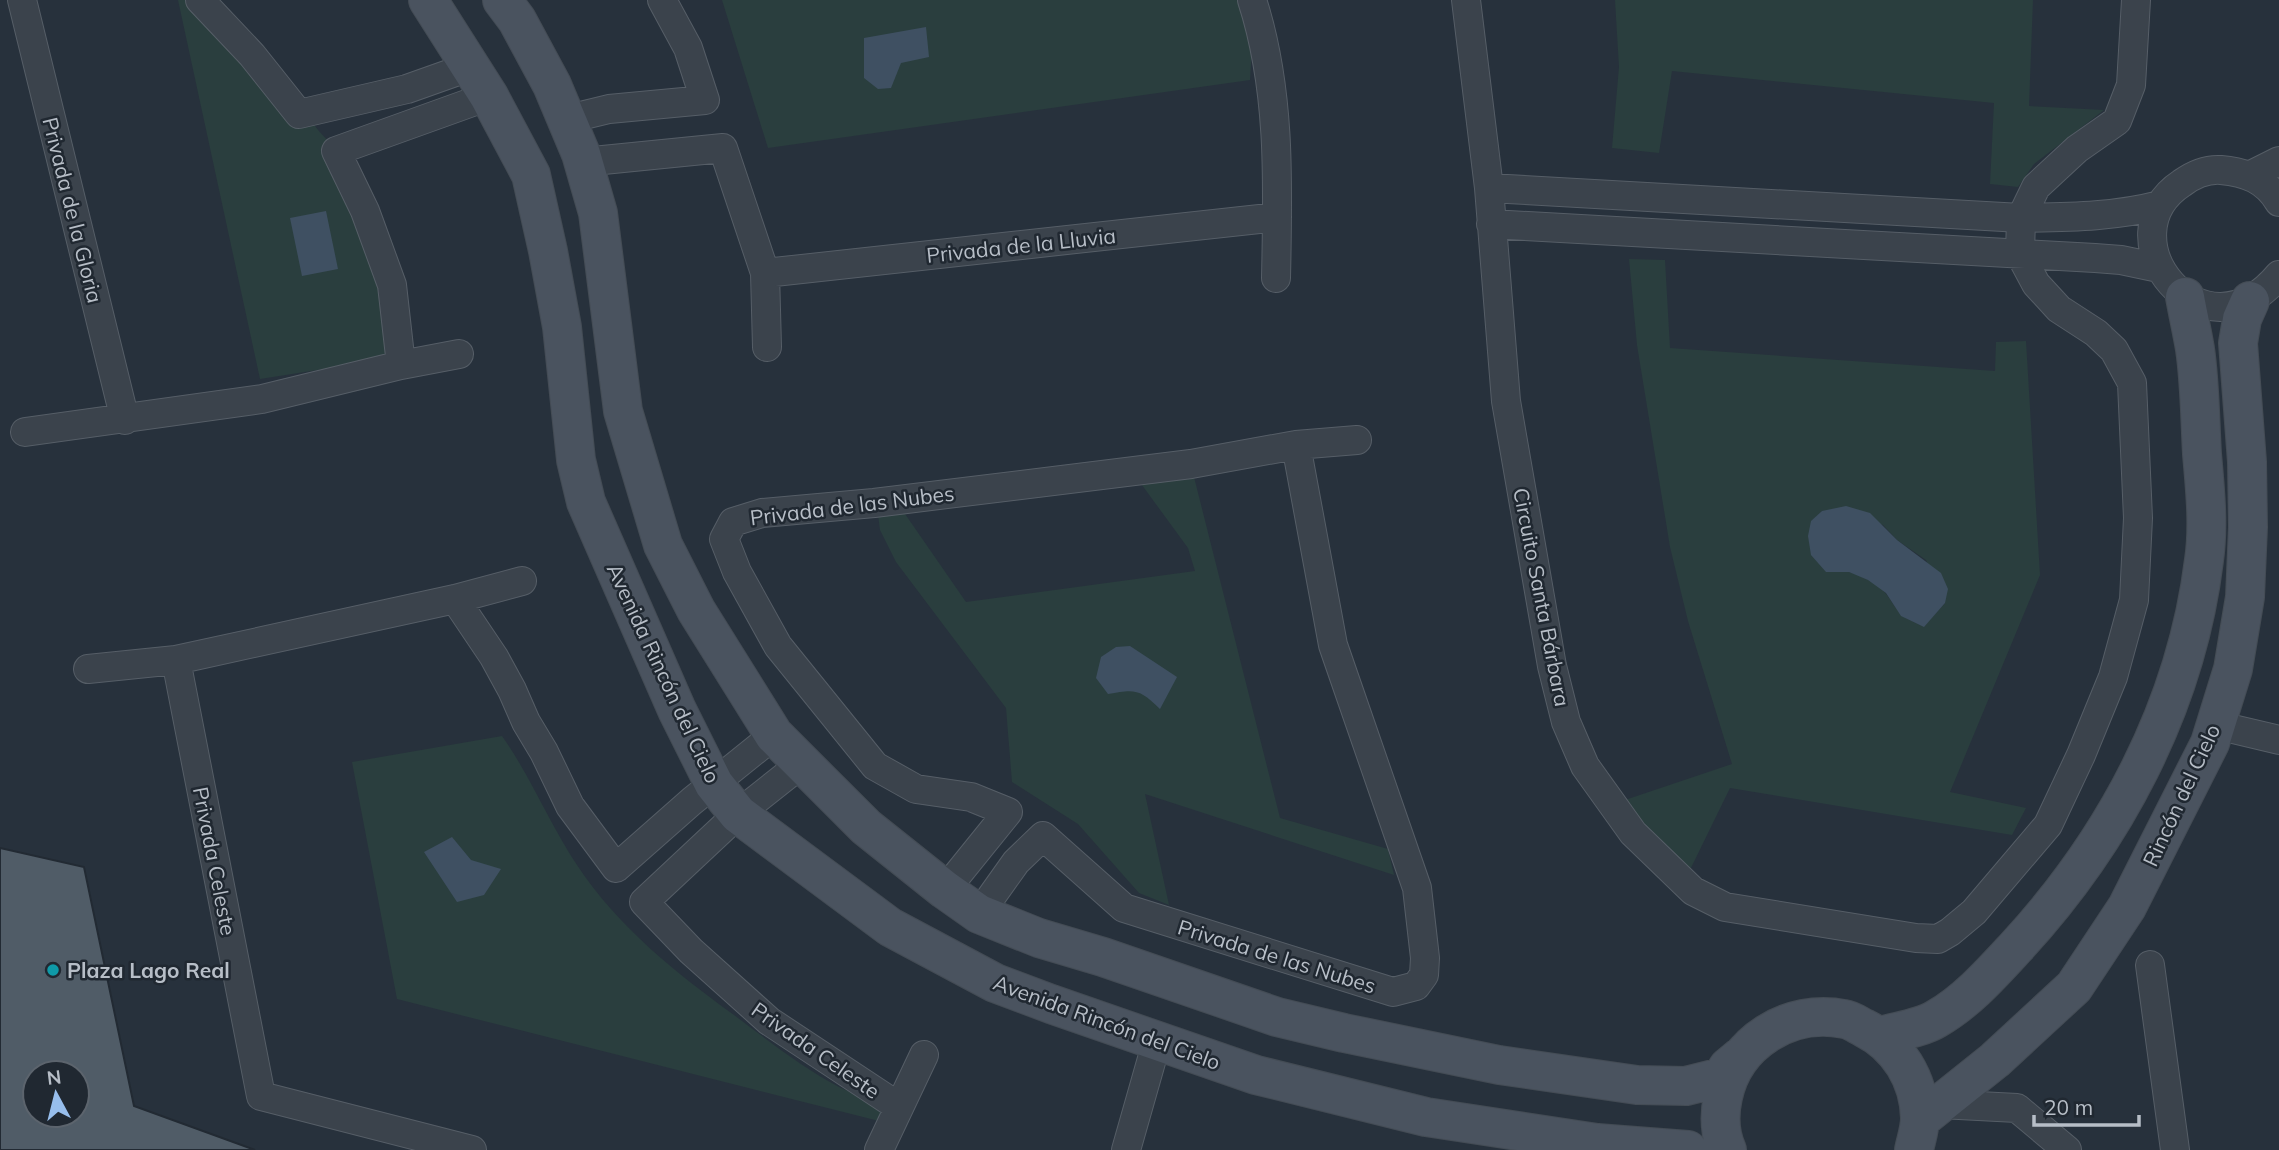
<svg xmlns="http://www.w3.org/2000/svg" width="2279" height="1150" viewBox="0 0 2279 1150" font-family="Mulish,sans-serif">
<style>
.green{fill:#2a3e3e;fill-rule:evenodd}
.water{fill:#3f5062}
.building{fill:#505c67;stroke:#222a33;stroke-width:2;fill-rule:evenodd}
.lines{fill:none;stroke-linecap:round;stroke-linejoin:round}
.street-casing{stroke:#565e67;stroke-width:30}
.secondary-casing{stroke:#444c55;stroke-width:40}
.street{stroke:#3b434c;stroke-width:28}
.secondary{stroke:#4a535f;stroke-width:38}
.culture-dot{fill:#0f9aa8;stroke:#202831;stroke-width:2.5}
.labels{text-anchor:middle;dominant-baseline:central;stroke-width:5;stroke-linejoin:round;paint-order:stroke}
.street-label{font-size:21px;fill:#b7bec7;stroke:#202831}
.poi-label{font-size:21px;font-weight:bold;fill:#b7bec7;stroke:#202831;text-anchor:start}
</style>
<rect width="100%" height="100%" fill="#27313c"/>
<path class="green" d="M178,0H208L262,54L318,130L340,154L407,356L260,379Z
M722,0H1245L1253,31L1250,80L768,148Z
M1615,0H2033L2029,106L2104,110L2034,164L2018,187L1990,184L1994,103L1672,71L1659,153L1612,148L1619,67Z
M1629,259L1665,260L1670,348L1995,371L1996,342L2026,341L2040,575L1950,792L2026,808L2012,835L1730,788L1688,874L1619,802L1732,764L1688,621L1670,547L1637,345ZM1822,511L1883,525L1897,540L1926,560L1945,603L1924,626C1900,617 1901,615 1887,595C1880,585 1861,575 1849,572C1842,571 1834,572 1827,572C1809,551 1801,531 1822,511Z
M1193,473L1280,818L1388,849L1394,875L1145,794L1169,905L1139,893L1078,824L1012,782L1006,708L896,562L880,530L878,515L903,511L966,602L1195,571L1188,548L1139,481Z
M502,736C531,777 549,823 577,865C618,927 675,972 734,1015C767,1040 802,1067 839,1087C853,1094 869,1099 883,1105L879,1121L397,999L352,762Z"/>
<path class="water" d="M926,27L929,57L901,63L891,88L878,89L864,78V38Z
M326,211L338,269L302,276L290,218Z
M1846,506L1870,513L1897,540L1941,573L1948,589L1945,603L1924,627L1901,616L1886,593L1868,580L1849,572H1826L1811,555L1808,536L1811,521L1822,511Z
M1130,646L1177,677L1160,709C1140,689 1135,689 1108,694L1096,678L1101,657L1116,647Z
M452,837L471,860L501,869L484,895L457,902L424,852Z"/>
<path class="building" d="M0,848L84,867L134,1106L255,1150H0ZM35,1073H77V1115H35Z"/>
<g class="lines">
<g class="street-casing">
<path id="street" d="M22,0L125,420
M200,0L252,55L299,114L407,89L469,67
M1252,0C1281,89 1278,185 1276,278
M1466,0L1489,188L1506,401L1552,666L1566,722L1585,766L1633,833L1693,891L1725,907L1916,938L1938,939L1950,932L1974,912L2048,825L2081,755L2113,677L2134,600L2138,518L2132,383L2114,350L2096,333L2059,309L2036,284L2020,254L2021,218L2036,187L2077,149L2117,121L2131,85L2136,0
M568,119L609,109L705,100L688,48L662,0
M583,162L723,148L765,273L767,347
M2251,175L2279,161
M1489,188L2021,218C2068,217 2114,217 2160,205
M2279,202C2266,180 2246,172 2221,170C2207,169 2193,175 2182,183C2101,236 2202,367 2279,275
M1491,224L2095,258L2121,260L2159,268
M765,273L1277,217
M401,365L392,285L365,211L336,151L489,96
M25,432L262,399L401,365L459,354
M455,599L494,657L512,690L526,722L544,752L570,806L616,868L692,801L774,735
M176,660L261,1096L472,1150
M88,669L176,660L455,599L522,581
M2216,725L2279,740
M801,764L738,814L644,902L691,951L769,1021L899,1107
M945,890L1008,812L971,797L916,789L875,766L778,646L737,572L724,539L733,522L762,513L874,503L1191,464L1296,445L1357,440
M979,914L1016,862L1043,836L1124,908L1393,992L1416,986L1424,975L1425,958L1417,888L1333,645L1296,445
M2150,965L2175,1150
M1940,1104L2017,1108L2067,1150
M879,1150L924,1055
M1126,1150L1157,1041"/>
</g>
<g class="secondary-casing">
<path id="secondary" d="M428,0L489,96L531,175L548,251L562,327L576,460L586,502L677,710L714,784L738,814L890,927L995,983L1051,1004L1256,1075L1426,1117L1597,1143L1688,1150
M502,0L517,20L552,85L581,154L598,213L623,411L663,545L696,610L774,735L866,827L945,890L979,914L1039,938L1103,957L1277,1017L1344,1033L1499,1065L1637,1085L1686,1086L1722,1077L1728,1067L1740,1057
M1881,1036C1898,1031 1921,1028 1936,1019C1966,1002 1991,974 2015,948C2114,841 2186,707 2204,560C2209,526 2205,488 2202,454C2200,419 2200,383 2195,349C2192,331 2188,314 2185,297
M1920,1120L1995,1060L2074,987L2127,907L2210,743L2233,669L2245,597L2248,527L2247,462L2238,343L2242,319L2250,301
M1727,1150C1720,1134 1719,1115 1723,1097C1734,1043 1789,1008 1844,1019C1851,1020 1858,1025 1864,1028C1898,1045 1919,1079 1920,1118C1920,1129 1916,1140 1914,1150"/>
</g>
<use href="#street" class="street"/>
<use href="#secondary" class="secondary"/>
</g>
<circle class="culture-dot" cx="53" cy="970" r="7"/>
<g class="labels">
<g class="street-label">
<text transform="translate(73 210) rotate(76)">Privada de la Gloria</text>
<text transform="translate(1021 245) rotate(-6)">Privada de la Lluvia</text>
<text transform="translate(852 505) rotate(-7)">Privada de las Nubes</text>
<text transform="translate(1542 597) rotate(79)">Circuito Santa Bárbara</text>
<text transform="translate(664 673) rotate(65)">Avenida Rincón del Cielo</text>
<text transform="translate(2181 795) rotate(-65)">Rincón del Cielo</text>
<text transform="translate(215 861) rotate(79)">Privada Celeste</text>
<text transform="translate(1277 956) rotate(17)">Privada de las Nubes</text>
<text transform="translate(1107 1022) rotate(20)">Avenida Rincón del Cielo</text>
<text transform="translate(816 1050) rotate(35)">Privada Celeste</text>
</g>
<g class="poi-label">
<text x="67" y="970">Plaza Lago Real</text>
</g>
</g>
<g transform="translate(56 1094) rotate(353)"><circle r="33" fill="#202831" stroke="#5c646d" stroke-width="2"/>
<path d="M0-5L12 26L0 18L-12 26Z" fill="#97beec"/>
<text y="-10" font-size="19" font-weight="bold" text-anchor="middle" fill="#b7bec7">N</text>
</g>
<path d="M2034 1115v10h105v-10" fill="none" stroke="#b7bec7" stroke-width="3.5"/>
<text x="2044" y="1115" font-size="21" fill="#b7bec7" stroke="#202831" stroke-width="5" paint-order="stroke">20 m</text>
</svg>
